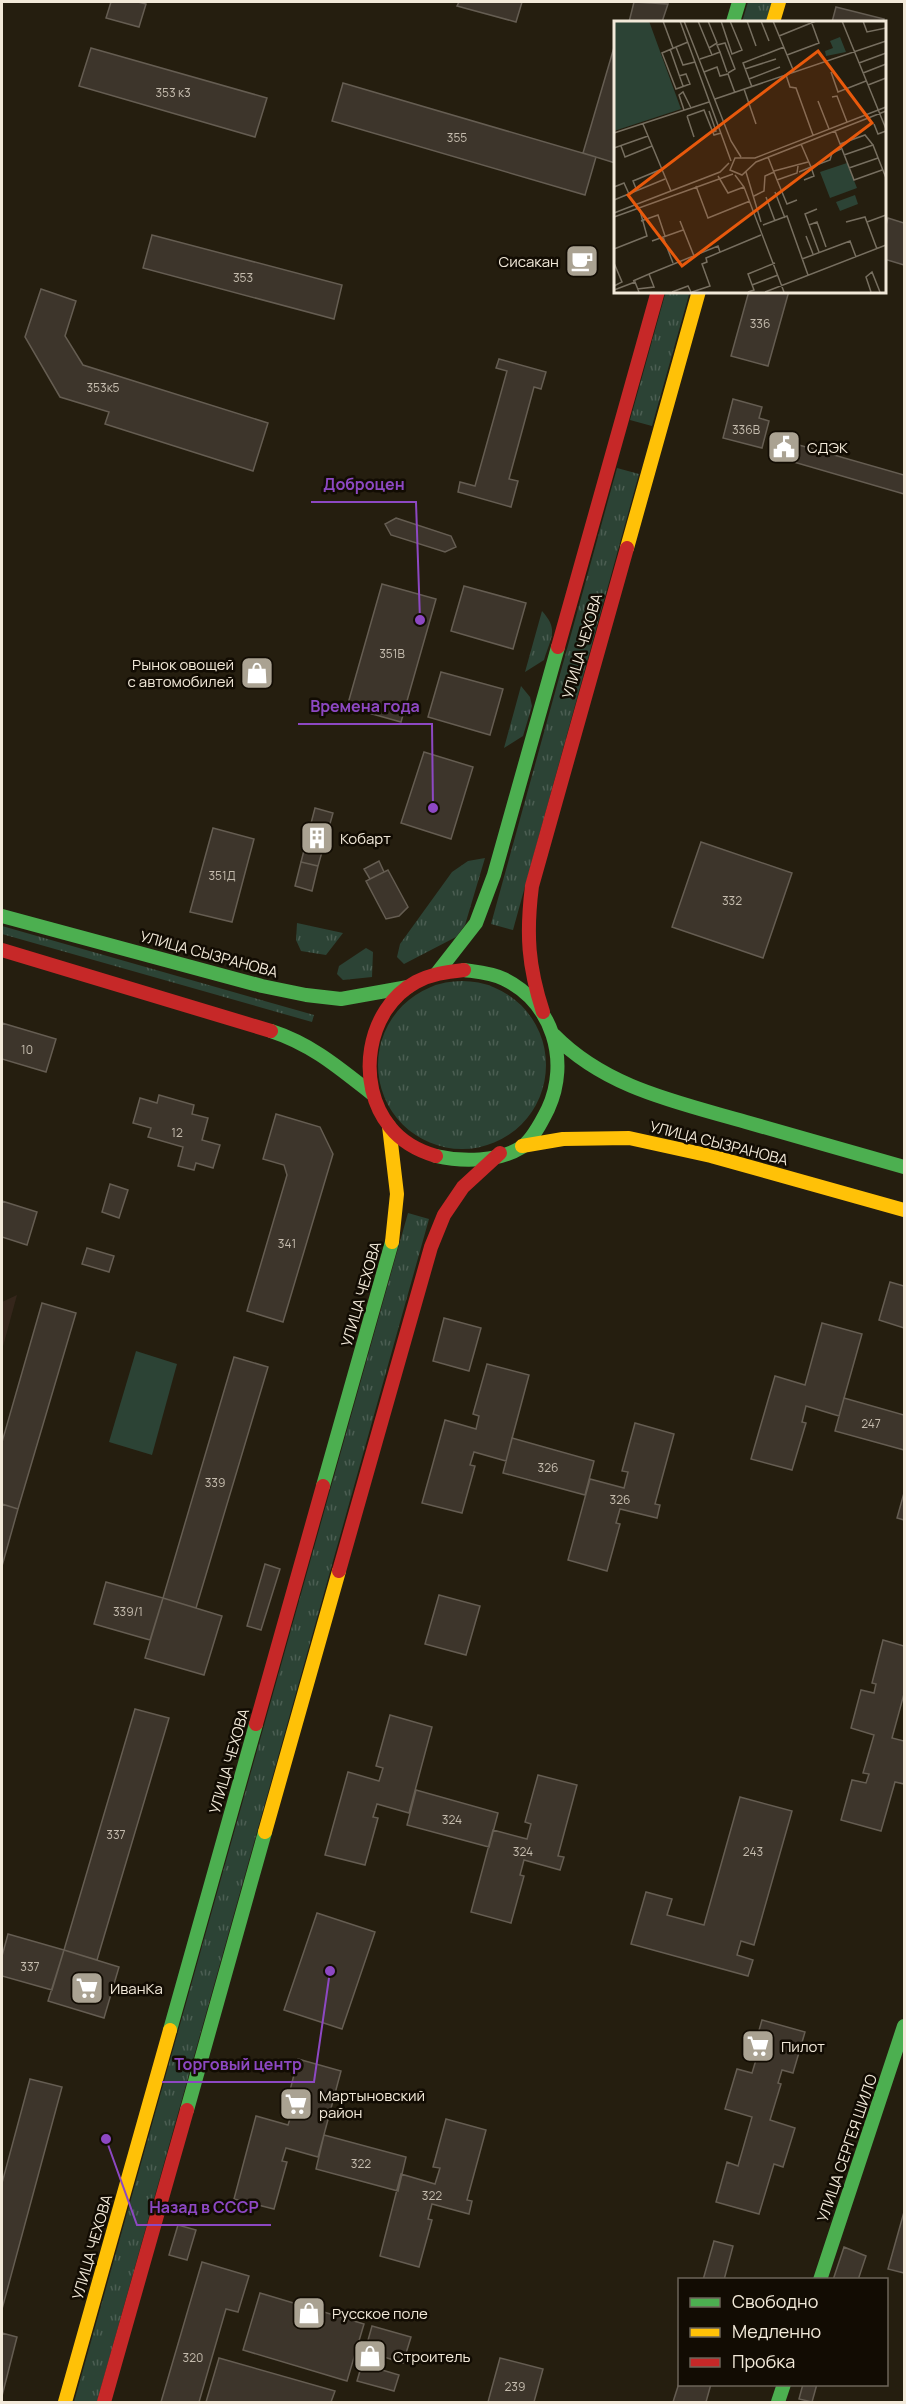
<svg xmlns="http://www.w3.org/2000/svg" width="906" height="2404" viewBox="0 0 906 2404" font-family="Manrope,sans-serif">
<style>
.education{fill:#35261b}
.grass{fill:url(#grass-tufts)}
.garden{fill:#2c4335}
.building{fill:#3d352b;stroke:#655d52;stroke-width:1.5}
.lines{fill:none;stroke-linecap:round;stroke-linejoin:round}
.fast{stroke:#4caf50;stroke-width:14}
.slow{stroke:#ffc107;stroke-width:14}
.jam{stroke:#c62828;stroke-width:14}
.labels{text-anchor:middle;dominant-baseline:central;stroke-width:5;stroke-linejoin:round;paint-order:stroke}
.number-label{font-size:12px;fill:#c5bcae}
.poi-label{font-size:15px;fill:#f2e9d9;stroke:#120c03;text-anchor:start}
.street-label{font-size:15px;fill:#f2e9d9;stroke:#120c03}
.inset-road{fill:none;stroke:#776f60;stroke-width:1.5}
.view{fill:#e8590c;fill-opacity:0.15;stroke:#e8590c;stroke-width:3}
.inset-edge{fill:none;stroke:#f2e9d9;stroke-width:3}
.leader{fill:none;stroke:#8d48c3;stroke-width:2}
.callout-dot{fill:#8d48c3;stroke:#120c03;stroke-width:2}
.callout-label{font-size:16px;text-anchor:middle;font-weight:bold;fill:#8d48c3;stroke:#120c03;stroke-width:5;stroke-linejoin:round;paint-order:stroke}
</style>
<defs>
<pattern id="grass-tufts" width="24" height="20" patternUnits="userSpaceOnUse" patternTransform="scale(1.5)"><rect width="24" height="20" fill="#2c4335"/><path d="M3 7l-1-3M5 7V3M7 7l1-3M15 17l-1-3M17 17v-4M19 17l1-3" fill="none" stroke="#4b5e52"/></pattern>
</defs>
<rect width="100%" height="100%" fill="#251e0f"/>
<path class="education" d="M17,1295L2,1350V1302Z"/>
<path class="grass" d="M748,2H772L766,22H742Z
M666,291H690L652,426L630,420Z
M617,468L639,474L513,930L491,924Z
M542,611C559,630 551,637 544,660L525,672Z
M521,686L530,697L532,706L523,736L504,748Z
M485,858L465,925L456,937L404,964L397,957L400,944L452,872L468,861Z
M297,923L343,933L326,955L301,951L296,940Z
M2,926L314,1015L312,1022L2,934Z
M366,948L373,952L372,977L343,980L337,974L339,966Z
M378 1065a84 84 0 1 1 168 0a84 84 0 1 1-168 0Z
M408,1213L429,1219L97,2402H74Z"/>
<path class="garden" d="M136,1351L177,1364L152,1455L109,1442Z"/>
<path class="building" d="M111,2H138L146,4L139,27L106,18Z
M459,2H522L516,22L457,6Z
M634,2L668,4L662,22H629Z
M836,7L884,19L883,22H832Z
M615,44V163L583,153Z
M91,48L267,98L255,137L79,86Z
M343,83L596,157L585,195L332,121Z
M888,218L904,223V265L884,259V232Z
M152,235L342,285L334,319L143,268Z
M41,289L76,301L65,336L83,365L268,423L253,471L105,424L109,412L60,397L25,337Z
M749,291H789L768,366L731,356Z
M499,359L546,372L541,389L534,387L509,479L518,481L511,507L458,492L460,482L475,486L507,371L496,368Z
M733,399L762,407L759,418L769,421L762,448L723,438Z
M778,439L904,475V494L773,456Z
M396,518L451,536L456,547L445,552L391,535L385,524Z
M382,584L436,599L401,722L347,707Z
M464,586L526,603L513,649L451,631Z
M441,672L503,689L490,735L428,717Z
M424,752L473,767L451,839L401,823Z
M315,808L333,813L318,866L301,862Z
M213,828L254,839L232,922L190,912Z
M701,842L792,873L763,958L672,927Z
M379,861L384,872L370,879L364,869Z
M301,862L318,866L312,891L295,886Z
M388,870L408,907L399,916L386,919L366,881Z
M2,1023L56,1039L46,1072L2,1059Z
M159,1095L194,1105L192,1114L208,1118L202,1140L220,1145L213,1168L196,1163L194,1170L178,1166L183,1147L148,1137L151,1128L133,1123L140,1098L157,1103Z
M276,1114L320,1127L333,1154L283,1322L247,1311L287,1175L284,1165L263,1159Z
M110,1184L128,1190L119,1218L102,1212Z
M2,1201L37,1212L27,1245L2,1237Z
M87,1248L114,1256L109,1272L82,1264Z
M890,1282L904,1286V1328L879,1320Z
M42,1303L76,1313L18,1509L2,1504V1442Z
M444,1318L481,1328L469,1371L433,1361Z
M822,1323L862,1334L839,1416L806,1406L802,1422L806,1423L792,1470L751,1459L775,1376L805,1385Z
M234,1357L268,1367L196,1608L163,1598Z
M487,1364L529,1375L506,1461L474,1452L470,1465L475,1466L462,1513L422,1503L445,1420L476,1429L479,1416L473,1414Z
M844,1398L904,1415V1450L835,1431Z
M635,1423L674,1434L655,1504L660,1505L657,1518L620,1509L616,1523L620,1524L607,1571L568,1560L590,1479L624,1488L628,1472L622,1471Z
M512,1438L594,1461L585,1495L503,1473Z
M904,1493V1520L897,1518Z
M2,1504L18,1509L2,1566Z
M265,1564L280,1569L261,1630L247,1626Z
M106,1582L163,1598L150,1640L94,1624Z
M439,1595L480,1606L466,1655L425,1644Z
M163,1598L222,1616L204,1675L145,1658Z
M883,1640L904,1646V1694L892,1738L904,1741V1784L895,1782L881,1831L841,1820L852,1780L866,1783L869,1774L863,1773L874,1735L851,1728L861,1690L874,1693L876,1684L872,1683Z
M135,1709L169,1718L97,1960L64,1950Z
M390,1715L432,1727L409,1813L377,1804L373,1817L378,1818L365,1865L325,1855L348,1772L379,1781L383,1768L376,1766Z
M538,1775L577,1785L558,1856L564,1857L560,1870L524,1860L520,1875L524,1876L511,1923L471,1912L493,1830L527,1839L531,1824L525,1822Z
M416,1790L498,1813L489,1847L407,1825Z
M740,1797L792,1811L754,1945L741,1941L737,1955L753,1960L748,1976L631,1944L646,1892L672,1899L667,1915L704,1925Z
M317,1913L375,1932L342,2029L284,2010Z
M8,1934L64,1950L52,1990L2,1976V1956Z
M64,1950L119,1967L104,2018L48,2001Z
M762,2020L805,2032L793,2073L782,2070L778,2083L781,2084L770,2120L795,2128L783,2167L774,2164L759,2214L716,2202L727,2162L738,2166L752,2117L725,2109L737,2069L752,2073L756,2060L751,2058Z
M298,2059L341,2071L318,2157L286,2148L282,2161L287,2162L274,2209L234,2199L256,2116L288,2125L292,2112L285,2110Z
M30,2079L62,2087L2,2309V2183Z
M446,2119L486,2130L467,2200L472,2201L469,2214L432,2204L428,2219L432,2220L419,2267L380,2256L401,2174L435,2184L440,2168L433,2167Z
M324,2135L406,2157L398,2191L316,2169Z
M904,2212V2273L888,2269Z
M178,2225L196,2230L187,2260L169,2255Z
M714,2241L733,2246L724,2280H703Z
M844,2247L866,2256L858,2280H833Z
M202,2262L249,2276L238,2312L226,2309L199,2402H161Z
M260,2293L364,2324L347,2381L243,2350Z
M372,2326L411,2337L403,2363L365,2351Z
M2,2333L17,2337L2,2396Z
M219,2358L335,2391L331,2402H206Z
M500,2358L543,2369L534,2402H488Z
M362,2364L399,2375L394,2391L357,2381Z
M680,2380V2384H711L706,2402H673Z
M803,2384H817L812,2402L799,2399Z"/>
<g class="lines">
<path class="fast" d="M733,22L739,2
M2,916L262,986L306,995L341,999L408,987
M437,973L476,923L494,875L558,647
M271,1031C311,1044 338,1067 371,1093
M554,1035C606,1088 677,1102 746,1122C799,1137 851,1152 904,1167
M436,1156C462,1162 498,1162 522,1147C533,1139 542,1121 548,1109C570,1061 553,1003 504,979C492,973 478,972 464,970
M323,1486L392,1242
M170,2030L256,1724
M187,2110L265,1832
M820,2280L904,2026
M778,2402L784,2384"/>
<path class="slow" d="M773,22L779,2
M627,548L699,291
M389,1126L397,1194L392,1242
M522,1146L563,1139L629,1138L711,1156L904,1210
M265,1832L339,1571
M65,2402L170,2030"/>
<path class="jam" d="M558,647L658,291
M2,950L271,1031
M543,1012C528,966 526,934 532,886L627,548
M436,1156C419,1151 401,1141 390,1127C355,1084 366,1009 416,982C431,974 446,972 464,970
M339,1571L431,1247L444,1215L463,1187L500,1153
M256,1724L323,1486
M104,2402L187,2110"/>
</g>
<defs>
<g id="cafe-square" transform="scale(1.725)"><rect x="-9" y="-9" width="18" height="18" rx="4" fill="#aaa292" stroke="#120c03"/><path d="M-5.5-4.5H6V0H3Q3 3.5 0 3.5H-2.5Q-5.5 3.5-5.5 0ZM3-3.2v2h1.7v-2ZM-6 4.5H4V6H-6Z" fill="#fff"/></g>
<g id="civic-square" transform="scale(1.725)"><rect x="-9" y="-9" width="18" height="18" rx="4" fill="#aaa292" stroke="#120c03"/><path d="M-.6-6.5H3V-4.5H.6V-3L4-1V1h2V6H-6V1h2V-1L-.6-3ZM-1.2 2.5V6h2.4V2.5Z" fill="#fff"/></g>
<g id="shop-square" transform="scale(1.725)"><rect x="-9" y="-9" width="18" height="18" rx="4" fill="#aaa292" stroke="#120c03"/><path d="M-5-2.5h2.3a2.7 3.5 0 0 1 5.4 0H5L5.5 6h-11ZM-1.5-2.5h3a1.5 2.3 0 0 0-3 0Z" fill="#fff"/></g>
<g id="building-square" transform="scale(1.725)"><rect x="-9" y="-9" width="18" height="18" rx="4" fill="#aaa292" stroke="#120c03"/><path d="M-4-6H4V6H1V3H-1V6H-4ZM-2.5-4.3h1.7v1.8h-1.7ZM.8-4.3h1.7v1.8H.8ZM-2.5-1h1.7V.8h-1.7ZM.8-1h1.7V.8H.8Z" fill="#fff"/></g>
<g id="supermarket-square" transform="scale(1.725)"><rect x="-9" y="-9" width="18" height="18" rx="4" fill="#aaa292" stroke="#120c03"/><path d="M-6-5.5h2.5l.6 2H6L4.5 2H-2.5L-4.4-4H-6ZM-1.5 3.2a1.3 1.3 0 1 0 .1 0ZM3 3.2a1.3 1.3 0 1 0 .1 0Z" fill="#fff"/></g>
</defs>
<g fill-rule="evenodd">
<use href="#cafe-square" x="582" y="261"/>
<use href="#civic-square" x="784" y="447"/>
<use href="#shop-square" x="257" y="673"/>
<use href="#building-square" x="317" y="838"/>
<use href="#supermarket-square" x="87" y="1988"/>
<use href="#supermarket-square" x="758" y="2046"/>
<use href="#supermarket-square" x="296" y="2104"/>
<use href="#shop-square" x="309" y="2313"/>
<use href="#shop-square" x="370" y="2356"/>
</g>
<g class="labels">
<g class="number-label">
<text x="173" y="92">353 к3</text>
<text x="457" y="137">355</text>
<text x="243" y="277">353</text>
<text x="760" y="323">336</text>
<text x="103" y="387">353к5</text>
<text x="746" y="429">336В</text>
<text x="392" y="653">351В</text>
<text x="222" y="875">351Д</text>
<text x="732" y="900">332</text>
<text x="27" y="1049">10</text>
<text x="177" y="1132">12</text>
<text x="287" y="1243">341</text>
<text x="871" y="1423">247</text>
<text x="548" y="1467">326</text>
<text x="215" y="1482">339</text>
<text x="620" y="1499">326</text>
<text x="128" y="1611">339/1</text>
<text x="452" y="1819">324</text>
<text x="116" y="1834">337</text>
<text x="523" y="1851">324</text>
<text x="753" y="1851">243</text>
<text x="30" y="1966">337</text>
<text x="361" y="2163">322</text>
<text x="432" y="2195">322</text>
<text x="193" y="2357">320</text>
<text x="515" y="2386">239</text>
</g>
<g class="poi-label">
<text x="559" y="261" text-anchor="end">Сисакан</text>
<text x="807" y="447">СДЭК</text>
<text x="234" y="664" text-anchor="end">Рынок овощей<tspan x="234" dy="17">с автомобилей</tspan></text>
<text x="340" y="838">Кобарт</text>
<text x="110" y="1988">ИванКа</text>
<text x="781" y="2046">Пилот</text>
<text x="319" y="2095">Мартыновский<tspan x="319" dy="17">район</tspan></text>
<text x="332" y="2313">Русское поле</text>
<text x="393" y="2356">Строитель</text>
</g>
<g class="street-label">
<text transform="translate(582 646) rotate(-74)">УЛИЦА ЧЕХОВА</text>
<text transform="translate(209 954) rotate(15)">УЛИЦА СЫЗРАНОВА</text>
<text transform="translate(719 1143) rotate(14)">УЛИЦА СЫЗРАНОВА</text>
<text transform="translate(361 1294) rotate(-74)">УЛИЦА ЧЕХОВА</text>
<text transform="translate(229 1761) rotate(-74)">УЛИЦА ЧЕХОВА</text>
<text transform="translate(847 2148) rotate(-71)">УЛИЦА СЕРГЕЯ ШИЛО</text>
<text transform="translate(92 2247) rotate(-74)">УЛИЦА ЧЕХОВА</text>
</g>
</g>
<g transform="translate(614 21)">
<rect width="272" height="272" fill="#251e0f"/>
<path d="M233,142L243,167L216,177L206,151Z" fill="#2c4335"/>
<path d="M0,0H35L67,88L0,110ZM226,16L232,31L212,35L211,30L219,27L216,20Z" fill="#2c4335"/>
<path d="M241,174L244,183L226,190L222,181Z" fill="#2c4335"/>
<path class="inset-road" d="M49,0L59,27M66,0L117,140M70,0L117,120L127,136M84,0L98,34L86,38M94,0L103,22L95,27M107,0L118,33L128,29L116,0M133,0L142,25M147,0L155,20M159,0L180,51M228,0L272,108M249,0L253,11L272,7M165,15L202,0M74,21L62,26L69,44L81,41M62,26L48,32L62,68L76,63L72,53L65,55M56,28L69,65M106,31L103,24L111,22L121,48L114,52M98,34L106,31L113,51M173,34L205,22L197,0M245,42L272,32M131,48L162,38M90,51L103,46L106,55L114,53L121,72M217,51L224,71L252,60M249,52L272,43M172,54L176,66L182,67L199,114M135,58L166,46M254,64L272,57M138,66L129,42L170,26M130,68L142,103M218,76L223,75L233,101M101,78L272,20M204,80L215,108M272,86L141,137H121L116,149L128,154L142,141L272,90M70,89L65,74L69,71L77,87M95,90L102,110L99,111M73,95L90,89L100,114L107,112M73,95L80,116M29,103L57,170M260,103L264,113L272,110M221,110L240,159L268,149M0,112L95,81M187,123L197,146L216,139L218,132L227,128M226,123L251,114L259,124M7,125L11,136L38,125M0,127L34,115M230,134L259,124L272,157M154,136L163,159M235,147L264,137M160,150L194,141M132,151L147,201M185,151L197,146L200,155L190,159M121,154L130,166L170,271M104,155L114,172L130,166M82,165L94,197L136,180M0,166L10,162L15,173M23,170L19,160L48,148M161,171L171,197M140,175L150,170L151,155L160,151M152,176L161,200M0,179L51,158M183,179L173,183L163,159L183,152L184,145M203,188L191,193L205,231M0,192L106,151L115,142M0,196L119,153M27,200L44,194L51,215M66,200L80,235M232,201L251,196L263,228M253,201L272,194M149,204L173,195L194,254M195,204L203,201L212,226M192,215L199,233M49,216L59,242M38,220L69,209M0,228L33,215L25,186M188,238L236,220L242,236M0,242L8,261L0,265M35,253L104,225L106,231M19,260L35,253L40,266L23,268M138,264L164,254M0,269L21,261L25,271M58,271L74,265L77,271M78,271L96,265L88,243L93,241L92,237L147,214M134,271L140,269L134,253L161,242M151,271L272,224M257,271L252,256L258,251L266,271"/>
<path class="view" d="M204,30L258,102L68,245L14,174Z"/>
<rect width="272" height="272" class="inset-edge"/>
</g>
<path class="leader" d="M420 620L416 502H311M433 808L432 724H298M330 1971L314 2082H162M106 2139L137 2225H271"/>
<g class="callout-dot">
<circle cx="420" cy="620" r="6"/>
<circle cx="433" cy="808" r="6"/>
<circle cx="330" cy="1971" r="6"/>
<circle cx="106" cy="2139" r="6"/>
</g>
<g class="callout-label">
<text x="364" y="490">Доброцен</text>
<text x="365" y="712">Времена года</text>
<text x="238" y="2070">Торговый центр</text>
<text x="204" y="2213">Назад в СССР</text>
</g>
<rect width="906" height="2404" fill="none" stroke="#f2e9d9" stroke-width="6"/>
<rect x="678" y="2278" width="210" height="108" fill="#120c03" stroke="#6c6459" stroke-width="1.5"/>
<rect x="690" y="2298" width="30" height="9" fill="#4caf50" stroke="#6c6459" stroke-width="1.5"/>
<text x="732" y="2308" font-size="18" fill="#f2e9d9">Свободно</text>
<rect x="690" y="2328" width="30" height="9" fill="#ffc107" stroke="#6c6459" stroke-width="1.5"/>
<text x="732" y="2338" font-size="18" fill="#f2e9d9">Медленно</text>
<rect x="690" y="2358" width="30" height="9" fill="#c62828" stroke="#6c6459" stroke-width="1.5"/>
<text x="732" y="2368" font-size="18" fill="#f2e9d9">Пробка</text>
</svg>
